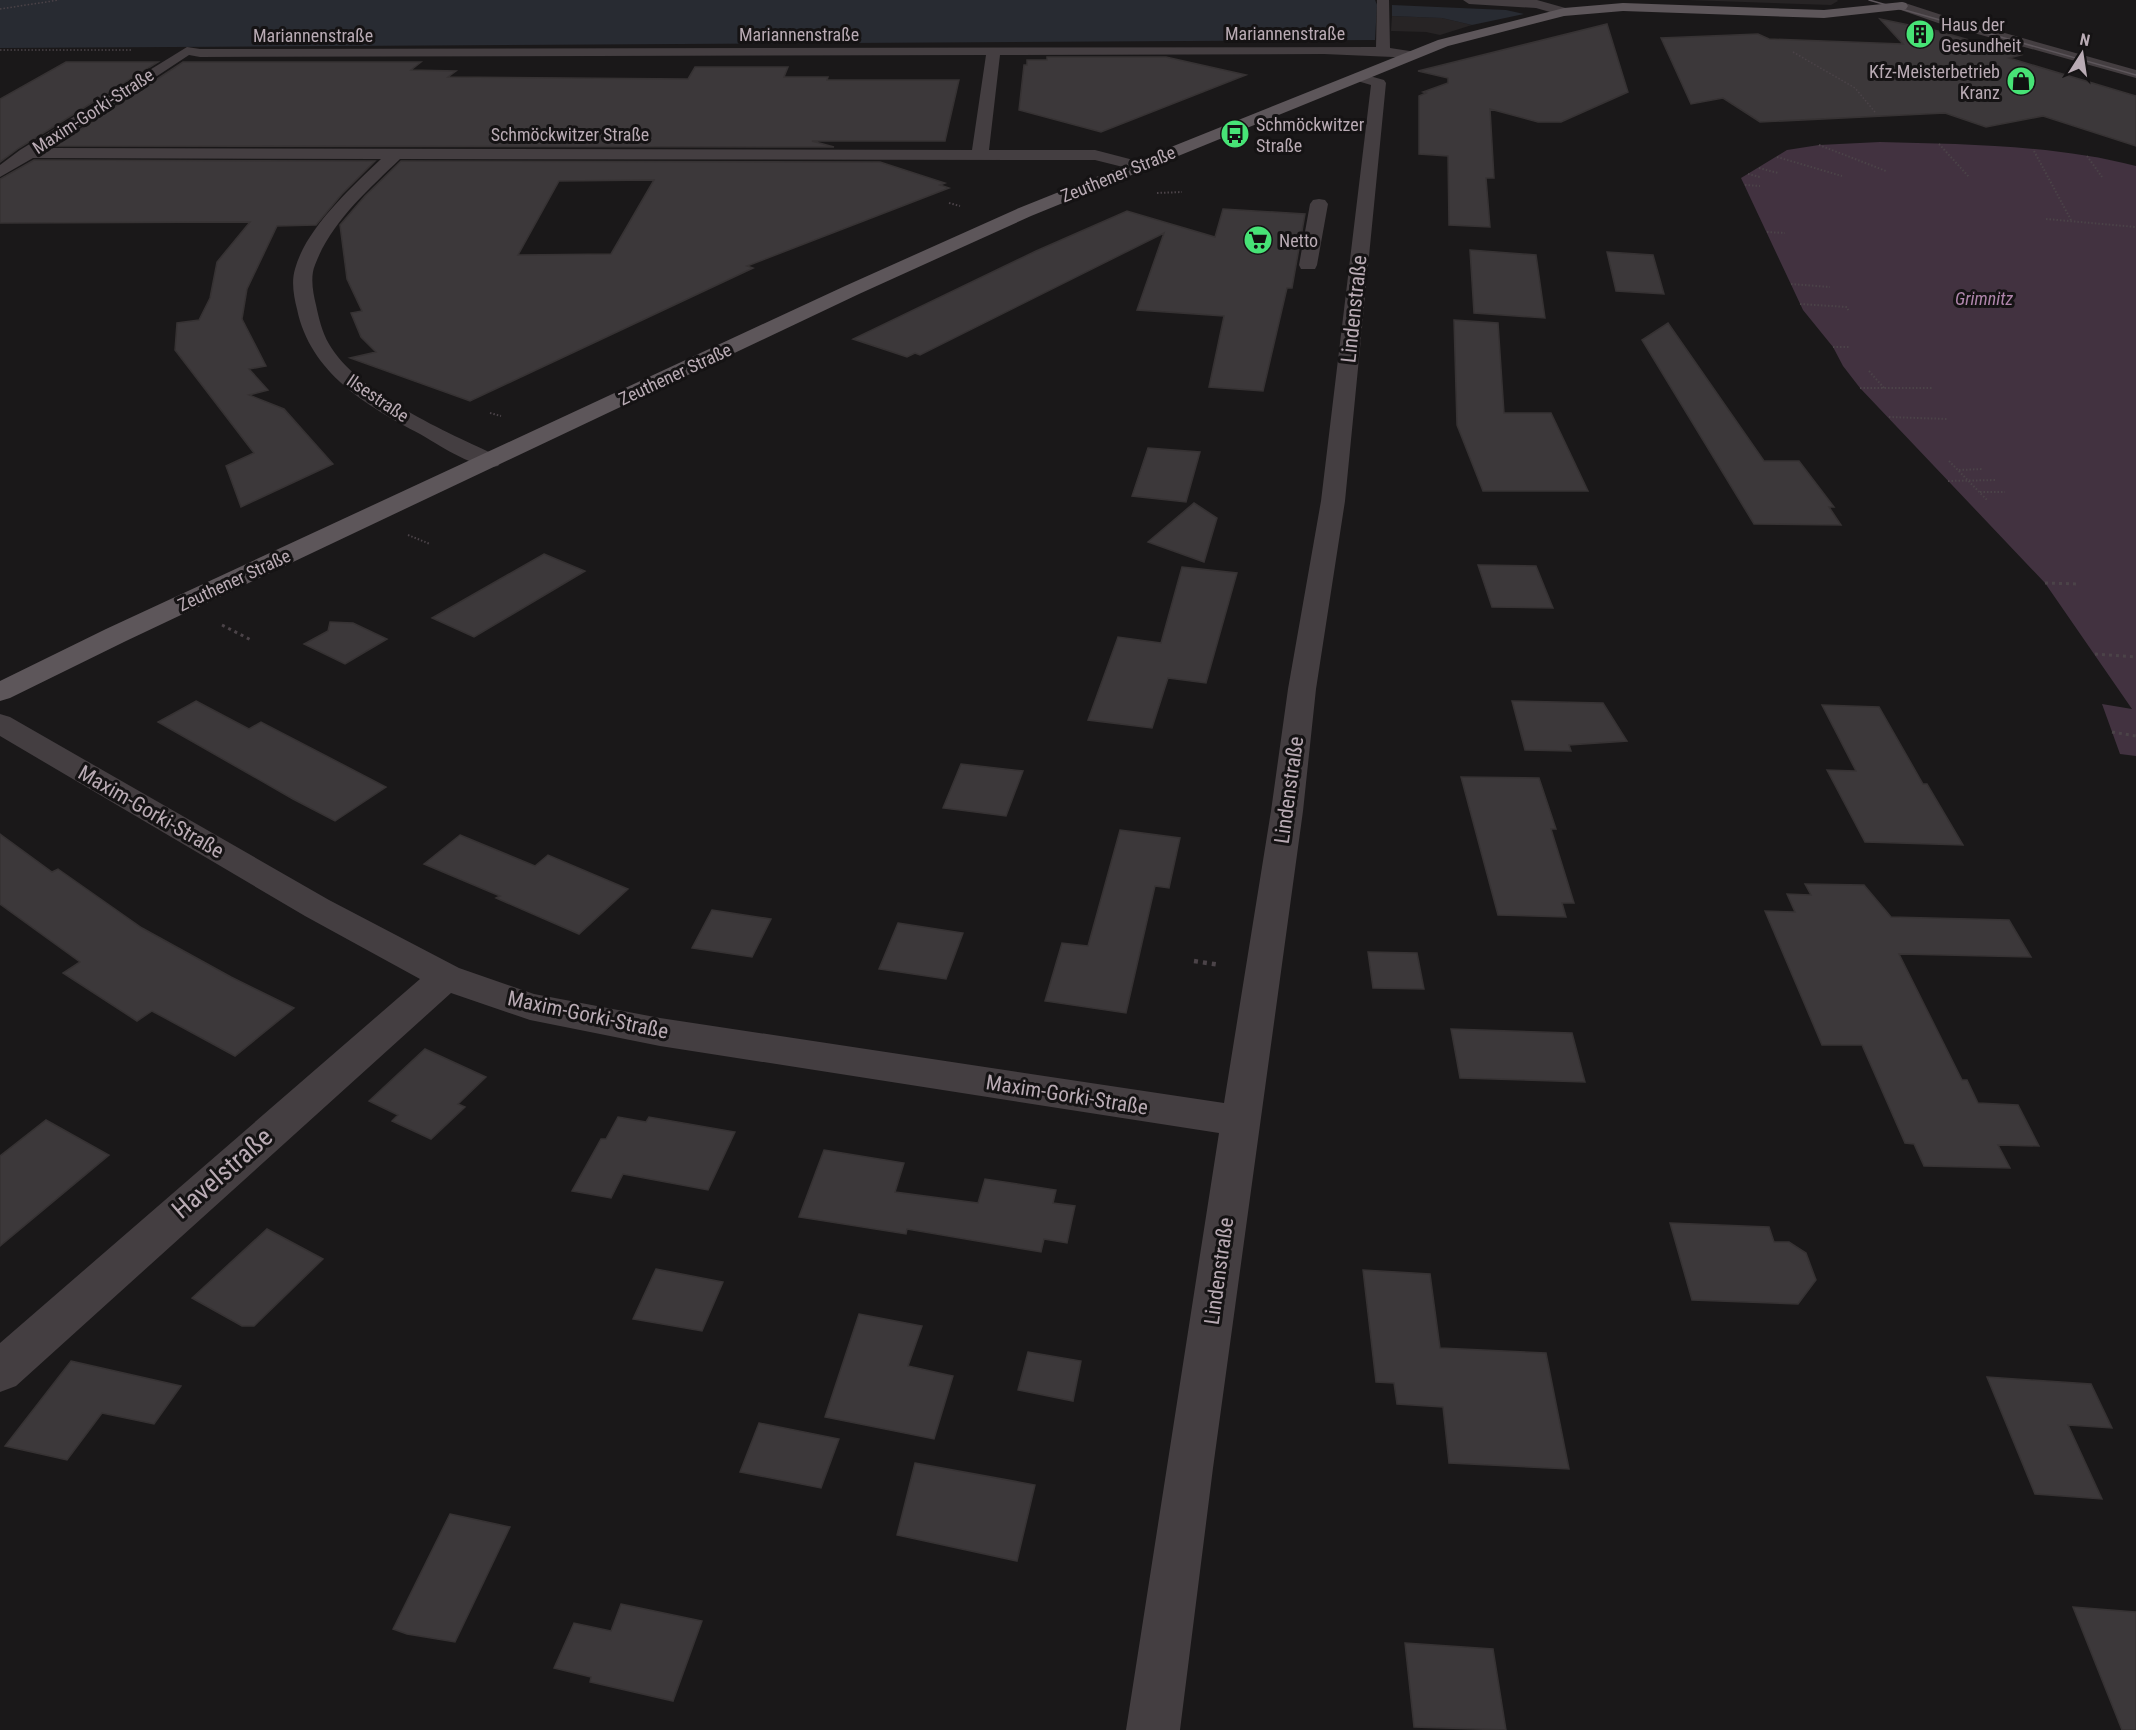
<svg xmlns="http://www.w3.org/2000/svg" width="2136" height="1730" viewBox="0 0 2136 1730" font-family="'Roboto Condensed',sans-serif">
<style>
.built{fill:#272425}
.green{fill:#282b32}
.water{fill:#423240}
.building{fill:#3c383a;stroke:#363233;stroke-width:1.5;fill-rule:evenodd}
.lines{fill:none;stroke-linecap:round;stroke-linejoin:round}
.path-far3{stroke:#4b4348;stroke-width:1.5;stroke-dasharray:1.5 2;stroke-linecap:butt}
.path-far2{stroke:#4b4348;stroke-width:2;stroke-dasharray:1.5 2;stroke-linecap:butt}
.path-far1{stroke:#4b4348;stroke-width:3;stroke-dasharray:3 4;stroke-linecap:butt}
.path{stroke:#4b4348;stroke-width:4.5;stroke-dasharray:4 5;stroke-linecap:butt}
.minor{fill:#443e41;fill-rule:evenodd}
.major{fill:#5d565a;fill-rule:evenodd}
.tram{stroke:#5d565b;stroke-width:1.5}
.labels{text-anchor:middle;dominant-baseline:central;stroke-width:6;stroke-linejoin:round;paint-order:stroke}
.far-poi-label{font-size:18px;fill:#b9abb4;stroke:#151314;text-anchor:start}
.far-street-label{font-size:18px;fill:#b9abb4;stroke:#151314}
.far-water-label{font-size:18px;font-style:italic;fill:#b086ac;stroke:#151314}
.street-label{font-size:21px;fill:#b9abb4;stroke:#151314}
.near-street-label{font-size:26px;fill:#b9abb4;stroke:#151314}
</style>
<rect width="100%" height="100%" fill="#1a1819"/>
<path class="built" d="M1687,0H1837L1838,1L1831,5Z
M1392,16L1442,18L1472,25L1440,35L1426,32L1391,31Z"/>
<path class="green" d="M0,0H1375L1377,5L1375,40L0,48Z
M1392,5L1506,10L1524,14L1472,25L1442,18L1392,16Z"/>
<path class="water" d="M1880,142C1962,144 2057,145 2136,166V756L2120,754L2102,704L2132,709L2045,583L1860,388L1843,366L1833,347L1803,310L1741,178L1787,150L1819,145Z"/>
<path class="building" d="M1880,19L1938,31L2021,55L2009,58L2136,96V146L2043,116L1986,127L1945,113L1760,122L1723,98L1691,104L1661,38L1758,34L1769,39L1903,44Z
M1607,24L1628,92L1561,122H1538L1490,109L1494,178H1486L1490,227L1449,225L1448,156L1419,154V96L1426,93L1423,92L1448,83V78L1418,71Z
M1047,57H1166L1246,75L1101,132L1019,110L1024,65H1027V60H1047Z
M66,62H158L19,148L0,162V99Z
M183,62H421L411,70L456,71L448,77L688,79L695,67H788L784,77H828L827,80H959L945,141H812L834,147L55,146Z
M34,160L375,161L342,194L316,225L277,226L247,289L242,319L266,366L249,369L268,390L249,395L284,409L333,464L241,507L226,466L254,453L175,350L177,323L199,320L210,298L217,262L250,222L0,223V179Z
M401,161L880,162L945,183L940,185L949,188L747,266L753,268L470,401L350,358L376,352L361,337L351,313L362,311L347,279L340,225L365,196ZM654,180L611,254L518,255L559,181Z
M1223,209L1305,214L1292,288H1287L1263,391L1209,387L1224,316L1137,310L1164,233L920,355L915,353L907,357L853,339L1036,251L1127,211L1215,237Z
M1470,250L1536,255L1545,318L1474,313Z
M1607,252L1653,255L1664,294L1616,291Z
M1454,320L1498,323L1504,413H1551L1588,491H1483L1457,425Z
M1668,323L1764,461H1799L1834,507H1829L1841,525L1754,524L1642,340Z
M1148,448L1200,452L1186,502L1132,496Z
M1194,503L1217,518L1204,562L1148,542Z
M544,554L585,571L474,637L432,618Z
M1478,565L1536,566L1553,608L1492,607Z
M1182,567L1237,573L1206,683L1168,678L1152,728L1088,720L1118,637L1161,643Z
M330,622L353,623L387,639L345,664L304,644L328,631Z
M196,701L249,729L261,722L386,787L335,821L293,799L158,722Z
M1512,701L1603,703L1627,741L1569,745L1571,751L1525,750Z
M1822,705L1879,707L1923,784H1927L1963,845L1865,842L1827,770L1856,771Z
M961,764L1023,771L1006,816L943,808Z
M1461,777L1539,778L1556,829H1551L1574,903H1562L1566,917L1498,915Z
M1120,830L1180,838L1169,888L1155,886L1126,1013L1045,1001L1062,943L1088,946Z
M0,834L52,872L58,869L142,928L231,977L294,1008L235,1056L152,1011L137,1021L63,973L80,962L0,904Z
M460,835L535,866L548,855L628,889L579,934L496,898L500,896L424,864Z
M1805,884L1864,885L1891,917L2009,920L2031,957L1899,954L1962,1080H1967L1978,1103L2018,1105L2039,1146L1998,1145L2010,1168L1924,1166L1914,1144L1905,1143L1862,1045H1822L1765,911L1795,912L1787,894L1811,895Z
M712,910L771,919L752,957L692,948Z
M898,923L963,933L946,979L879,969Z
M1368,952L1417,953L1424,989L1373,988Z
M1451,1029L1572,1033L1585,1082L1460,1078Z
M425,1049L486,1077L458,1104L465,1107L431,1139L392,1121L398,1115L369,1101Z
M618,1117L646,1122L649,1117L735,1132L708,1190L623,1174L611,1198L572,1191L601,1139H606Z
M46,1120L109,1155L0,1246V1156Z
M824,1150L904,1163L895,1192L978,1203L985,1179L1056,1190L1053,1203L1075,1206L1067,1243L1044,1239L1041,1252L907,1229L906,1234L799,1217Z
M1670,1223L1769,1227L1774,1242H1789L1806,1253L1816,1280L1798,1304L1692,1300Z
M267,1229L323,1259L254,1326H242L192,1298Z
M656,1269L723,1282L702,1331L633,1319Z
M1363,1270L1430,1274L1440,1348L1546,1353L1569,1469L1449,1463L1443,1407L1397,1404L1394,1383L1376,1382Z
M859,1314L922,1326L908,1366L953,1376L934,1439L825,1417Z
M1028,1352L1081,1361L1073,1401L1018,1390Z
M71,1361L181,1386L154,1424L102,1413L67,1460L5,1446Z
M1987,1377L2091,1384L2112,1428L2068,1425L2102,1499L2035,1494Z
M759,1423L839,1439L821,1488L740,1472Z
M915,1463L1035,1485L1017,1561L897,1535Z
M450,1514L510,1527L455,1642L407,1634L393,1629Z
M621,1604L702,1621L673,1701L590,1682L591,1677L554,1668L574,1623L611,1631Z
M2073,1607L2136,1612V1730H2122Z
M1405,1643L1493,1649L1506,1730L1414,1727Z"/>
<g class="lines">
<path class="path-far3" d="M0,9L59,0
M0,50H131
M1793,52L1855,88L1875,112"/>
<path class="path-far2" d="M1939,144L1969,177
M1819,145L1886,171
M2034,151L2071,220
M2087,156L2102,177
M1777,157L1842,176
M1759,168L1778,173
M1748,174L1760,177
M1745,185L1760,186
M1157,193L1182,192
M949,203L960,206
M2046,219L2136,227
M1767,232L1785,233
M1791,284L1830,287
M1800,304L1847,307L1849,312
M1833,347H1850
M1869,371L1884,388
M1860,388H1933
M490,413L501,416
M1889,417L1947,419
M1949,461L1988,501
M1959,470L1983,469
M1948,481L1997,480
M1980,492H2005
M408,535L430,544"/>
<path class="path-far1" d="M2045,583L2080,584
M222,625L251,640
M2095,654L2136,657
M2112,732L2136,736"/>
<path class="path" d="M1194,961L1220,965"/>
<path class="minor" d="M1377,0H1389L1390,48L1416,52L1418,55L1416,58L1324,54L1000,55L989,150H1095L1145,163L1147,166L1145,169L1139,171L1095,160L400,159C368,190 331,222 315,265C310,277 313,293 316,305C319,319 322,332 329,344C357,393 448,433 498,456L502,461L498,466C477,471 439,445 420,434C367,406 310,373 297,309C294,297 291,282 295,269C306,228 352,187 381,159L33,158L0,177V165L20,150L187,47L200,49L1376,47ZM189,55L200,57L986,55L972,150L48,148Z
M1463,0H1537L1569,9L1570,12L1564,16L1536,8L1469,4Z
M1902,2L1948,17L2136,70V78L1938,23L1898,9L1896,6L1898,3Z
M1359,73L1384,80L1386,83L1345,501L1316,689L1303,811L1213,1468L1180,1730H1126L1219,1133L660,1046L530,1020L451,993L16,1386L0,1392V1343L420,979L305,916L0,736V714L10,717L329,900L459,968L534,994L660,1018L1224,1103L1271,811L1288,689L1321,501L1371,85L1354,80L1352,77L1354,74Z
M1319,199L1325,200L1328,204L1317,265L1315,269H1301L1299,265L1310,204L1313,200Z"/>
<path class="major" d="M1902,2L1906,3L1908,6L1906,9L1824,18L1623,11L1564,16L1448,46L1031,216L859,294L126,641L10,698L0,701V681L106,629L845,286L1019,208L1438,40L1564,8L1623,3L1824,10Z"/>
<path class="tram" d="M1869,0L2136,75"/>
</g>
<defs>
<g id="building-disc" transform="scale(1.5)"><circle r="9.5" fill="#47e376" stroke="#151314"/><path d="M-4-6H4V6H1V3H-1V6H-4ZM-2.5-4.3h1.7v1.8h-1.7ZM.8-4.3h1.7v1.8H.8ZM-2.5-1h1.7V.8h-1.7ZM.8-1h1.7V.8H.8Z" fill="#111"/></g>
<g id="shop-disc" transform="scale(1.5)"><circle r="9.5" fill="#47e376" stroke="#151314"/><path d="M-5-2.5h2.3a2.7 3.5 0 0 1 5.4 0H5L5.5 6h-11ZM-1.5-2.5h3a1.5 2.3 0 0 0-3 0Z" fill="#111"/></g>
<g id="bus-disc" transform="scale(1.5)"><circle r="9.5" fill="#47e376" stroke="#151314"/><path d="M-5-6H5V4H4V6H2V4H-2V6H-4V4H-5ZM-3.5-4V0h7V-4ZM-3.5 1.2v1.5H-2V1.2ZM2 1.2v1.5H3.5V1.2Z" fill="#111"/></g>
<g id="supermarket-disc" transform="scale(1.5)"><circle r="9.5" fill="#47e376" stroke="#151314"/><path d="M-6-5.5h2.5l.6 2H6L4.5 2H-2.5L-4.4-4H-6ZM-1.5 3.2a1.3 1.3 0 1 0 .1 0ZM3 3.2a1.3 1.3 0 1 0 .1 0Z" fill="#111"/></g>
</defs>
<g fill-rule="evenodd">
<use href="#building-disc" x="1920" y="34"/>
<use href="#shop-disc" x="2021" y="81"/>
<use href="#bus-disc" x="1235" y="134"/>
<use href="#supermarket-disc" x="1258" y="240"/>
</g>
<g class="labels">
<g class="far-poi-label">
<text x="1941" y="24">Haus der<tspan x="1941" dy="21">Gesundheit</tspan></text>
<text x="2000" y="71" text-anchor="end">Kfz-Meisterbetrieb<tspan x="2000" dy="21">Kranz</tspan></text>
<text x="1256" y="124">Schmöckwitzer<tspan x="1256" dy="21">Straße</tspan></text>
<text x="1279" y="240">Netto</text>
</g>
<g class="far-street-label">
<text x="1285" y="33">Mariannenstraße</text>
<text x="799" y="34">Mariannenstraße</text>
<text x="313" y="35">Mariannenstraße</text>
<text transform="translate(93 111) rotate(-33)">Maxim-Gorki-Straße</text>
<text x="570" y="134">Schmöckwitzer Straße</text>
<text transform="translate(1118 174) rotate(-22)">Zeuthener Straße</text>
<text transform="translate(675 374) rotate(-25)">Zeuthener Straße</text>
<text transform="translate(378 398) rotate(34)">Ilsestraße</text>
<text transform="translate(234 580) rotate(-25)">Zeuthener Straße</text>
</g>
<g class="far-water-label">
<text x="1984" y="298">Grimnitz</text>
</g>
<g class="street-label">
<text transform="translate(1354 309) rotate(-84)">Lindenstraße</text>
<text transform="translate(1289 790) rotate(-82)">Lindenstraße</text>
<text transform="translate(151 812) rotate(30)">Maxim-Gorki-Straße</text>
<text transform="translate(588 1015) rotate(12)">Maxim-Gorki-Straße</text>
<text transform="translate(1067 1095) rotate(9)">Maxim-Gorki-Straße</text>
<text transform="translate(1219 1271) rotate(-82)">Lindenstraße</text>
</g>
<g class="near-street-label">
<text transform="translate(222 1173) rotate(-41)">Havelstraße</text>
</g>
</g>
<g transform="translate(2082 54) rotate(12)" stroke="#151314" stroke-width="4.5" paint-order="stroke">
<path d="M0-4.5L10 22L0 15L-10 22Z" fill="#b9abb4"/>
<text y="-9" font-size="16" font-weight="bold" text-anchor="middle" fill="#b9abb4">N</text>
</g>
</svg>
